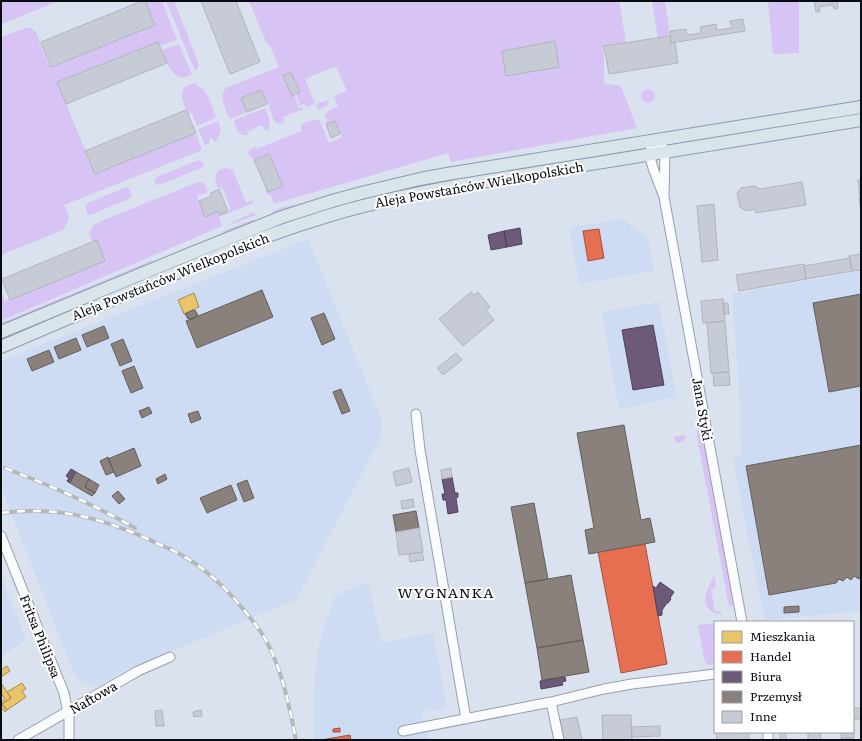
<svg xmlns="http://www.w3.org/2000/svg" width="862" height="741" viewBox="0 0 862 741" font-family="Literata,serif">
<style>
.built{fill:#cddcf2}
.green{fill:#d7c3f4}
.homes{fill:#e9c46a;stroke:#a58d50}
.shops{fill:#e76f51;stroke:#a4513e}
.offices{fill:#6d597a;stroke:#4e425b}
.industry{fill:#8a817c;stroke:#635e5c}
.building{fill:#c7cbd6;stroke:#b0b4bf}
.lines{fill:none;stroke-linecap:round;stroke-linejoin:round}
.minor-casing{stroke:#999fa8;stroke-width:11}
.major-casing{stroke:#899daa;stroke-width:14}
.minor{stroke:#f9fbfd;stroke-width:9}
.major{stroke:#dae5eb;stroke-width:12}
.rail-casing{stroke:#b5b8ba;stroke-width:4}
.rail{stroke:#fff;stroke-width:2.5;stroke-dasharray:8;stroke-linecap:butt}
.labels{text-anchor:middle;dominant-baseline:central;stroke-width:4;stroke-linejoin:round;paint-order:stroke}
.street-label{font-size:13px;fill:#070c13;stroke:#fff}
.neighbourhood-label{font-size:14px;letter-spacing:1px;fill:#070c13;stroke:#fff}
</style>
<rect width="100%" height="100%" fill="#dae2ef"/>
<path class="built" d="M622,219L648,238L654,271L579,284L569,228Z
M308,239L381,418V437L296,600L126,670L96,687L76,678L1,487V361Z
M861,271V611L765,620L749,542L733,458L741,456L740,405L732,294Z
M659,302L676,397L619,409L602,312Z
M1,576L26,640L1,656Z
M368,582L382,643L433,633L447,708L422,712L429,740H314L313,700L318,650L326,621L335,595Z"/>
<path class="green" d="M1,1H59L1,24Z
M142,1H162L177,40L160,46L158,42L57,82L95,174L196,133L202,150L64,205C70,218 71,216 63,230L1,255V37L26,28H31L36,32L49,65L151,24Z
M166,1H174L198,62C199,66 198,68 195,71Z
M249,1H619L626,43L604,46V83L621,86L637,128L451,162L448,153L274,204L270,194L268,195L265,190L279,184L268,155L254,160L248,154L249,150L255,147L256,149L302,131L301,127L302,124L314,119L320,121L329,143L342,137L335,121L328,124L324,115L333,108L338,107L334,96L347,91L336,66L305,79L315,104L306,107L304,104L300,105L296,94L300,92L290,72L283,75L294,95L299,108L302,107L303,109L283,117L284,122L283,123L278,124L274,121L268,104H267L261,90L241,98L247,112L230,119C226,109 218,97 226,88L279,67L270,46L267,44Z
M652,1H665L670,36L658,38Z
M768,1H799V53L773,54Z
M179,44L192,74C190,75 188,76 186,77C172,81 166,60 162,50Z
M196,83C198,88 203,87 205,92C210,99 213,108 216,117L215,118L197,126L192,113L188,114C185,105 177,93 186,86C189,84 193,84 196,83Z
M641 96a7 7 0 1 1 14 0a7 7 0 1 1-14 0Z
M327,100L329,102L327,106L318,110L316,104Z
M265,108C268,116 273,123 267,131L265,130L262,125L247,132L248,135C238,137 236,128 234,120Z
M218,121C222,129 221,135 215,142L212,138L209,139L210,143L205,145L198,129Z
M639,148L640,150L281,226L280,223C292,219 304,214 317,210C422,180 531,166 639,148Z
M199,160L204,164L203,167L159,185L155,184L154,181L157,177Z
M227,168L233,170L246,203L252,200L253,203L219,217L222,226L1,321V292L5,301L100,261L89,234L93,226L101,221L198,182H201L204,184L208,192L197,196L205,216L218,211L220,215L231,210L223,189L217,187C214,176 214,170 227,168Z
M126,187L130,190L132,195L129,199L90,215H88L85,206L88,203Z
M307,203L275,214L271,212L282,207Z
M253,212L257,215L232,224L228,225Z
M255,219C249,228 228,231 218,233Z
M153,260L154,263L1,328V323Z
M143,280L144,281L1,341V337Z
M699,428H701L702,430L734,602L733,605L731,607L729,606L697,437V431Z
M685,435V439L683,441L677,443L674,440V437Z
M714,576L716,585L714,588L711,589L715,611H719L721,612L722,614C717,614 714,613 710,610C699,600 710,586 714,576Z
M715,623V664L709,665L707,664L704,659L698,625Z"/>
<path class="homes" d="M194,293L199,307L184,314L178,300Z
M7,666L10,671L1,677V670Z
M1,683L11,698L2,704L7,710L5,712L1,707V702L5,699L1,693Z
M22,683L26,689L22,691L26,697L7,710L2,704L11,698L7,692Z"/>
<path class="shops" d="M599,229L604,258L588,261L583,231Z
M645,544L667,664L621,673L598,552Z
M340,728V732H333V729Z
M350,735L351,740H321Z"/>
<path class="offices" d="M520,228L522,244L507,247L504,231Z
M504,231L507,247L491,250L488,235Z
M653,325L664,385L633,390L622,330Z
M71,469L76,472L70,483L67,481L69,478L66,476Z
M452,477L455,493H458V497L456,498L458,512L448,514L446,500H443L442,494H445L442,479Z
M660,582L674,592L670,598L671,599L668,603H667L662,610V615L658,616L653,586L656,588Z
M565,677L566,681L562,682L563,685L541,689L540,681Z"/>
<path class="industry" d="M262,290L273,317L197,348L186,321Z
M861,294V386L829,392L813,303Z
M193,310L194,311L195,310L198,315L196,316V317L190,320L189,318L188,319L185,314Z
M324,313L335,339L322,345L311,318Z
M104,326L109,338L87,347L82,335Z
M76,338L81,350L59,359L54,347Z
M123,339L132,361L120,366L111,344Z
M49,350L54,362L32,371L27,359Z
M134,366L143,388L131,393L122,371Z
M341,389L350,411L342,414L333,392Z
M149,407L152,413L142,418L139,411Z
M198,411L201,419L191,423L188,414Z
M624,425L641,520L650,518L655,542L589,554L585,530L594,528L577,433Z
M861,445V575L859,579L854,576L851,580L847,577L843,581L839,579L836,583L769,595L746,466Z
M134,448L141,466L116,477L108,459Z
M108,457L114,472L106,475L100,461Z
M76,472L89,479L85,487L95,493L92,496L70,483Z
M165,474L167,479L158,484L156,479Z
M89,479L99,485L95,493L85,487Z
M247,480L254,498L244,502L237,484Z
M231,485L237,500L207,513L200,498Z
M118,491L125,499L119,504L112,496Z
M534,503L548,579L525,583L511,507Z
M416,511L419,528L396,532L393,515Z
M571,575L583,640L537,648L525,583Z
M799,606V612L784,613V607Z
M583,640L589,672L542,680L537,648Z"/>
<path class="building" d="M142,1H145L155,25L51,67L41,42Z
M201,1H236L260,62L230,74Z
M814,1H837L838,8L834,9L833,5L819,7L820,11L816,12Z
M743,19L745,31L671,43L670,31L686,29L687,35L701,33L700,27L716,24L717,30L732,28L730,21Z
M670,36L671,43L675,42L678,63L609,74L604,46Z
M555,41L559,67L506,76L502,51Z
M158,42L167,63L66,104L57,82Z
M291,72L300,92L292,96L283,75Z
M261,90L267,104L247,112L241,98Z
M186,110L196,133L95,174L85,151Z
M335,121L340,134L331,138L326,124Z
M269,154L283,186L268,192L254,160Z
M858,180H861V198H860Z
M802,182L806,205L756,213L755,209L746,211L740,207L737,193L741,188L755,186L760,189Z
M219,189L228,211L220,215L218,211L205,217L199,201L211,196V193Z
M859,198H861V212Z
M714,204L718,260L702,262L697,206Z
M97,240L105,261L10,300L2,279Z
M861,254V270L852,271L849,256Z
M850,258L852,271L806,279L804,266Z
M804,264L806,279L739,291L736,275Z
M471,292L474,295L478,292L490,307L486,310L494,320L463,346L439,319Z
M723,299L725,321L703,323L701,301Z
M723,303H728L729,314H724Z
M725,321L729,372L711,373L707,323Z
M456,353L462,360L443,375L437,368Z
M729,372L730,385L714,386L713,373Z
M409,468L412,482L396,486L393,472Z
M451,468L452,477L442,479L441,470Z
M413,499L414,507L402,509L401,501Z
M419,528L423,552L399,555L396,532Z
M422,552L424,560L410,562L409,554Z
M853,705L854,738H841V732H853Z
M853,708H861V719H854Z
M162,710L164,726H156L155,711Z
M201,710L202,716L194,717L193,712Z
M602,715H631L632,740H603Z
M577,717L582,740H564L560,720Z
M660,726V736L632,737L631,727Z
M716,732H749V740H717Z
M780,732H786V740H780Z
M808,732H820L821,740H808Z
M841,738H852V740H841Z"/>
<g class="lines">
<g class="minor-casing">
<path id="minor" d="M664,197L653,168L649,154L652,146L655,140L662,146L665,152L664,197L742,622
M416,414L420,450L466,719
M1,536L64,693L69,718V740
M551,702L559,740
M403,731L551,702L604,689L632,684L715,674
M768,732V740
M18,740L138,671L170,657"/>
</g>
<g class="major-casing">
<path id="major" d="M1,332L192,253L282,217L332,201L361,193L420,179L447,174L861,107
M1,347C64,320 127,293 191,267C232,250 272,233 315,220C363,204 412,194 462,185L861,120"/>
</g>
<use href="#minor" class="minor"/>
<use href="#major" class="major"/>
<g class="rail-casing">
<path id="rail" d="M5,468C49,485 93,504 135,528
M1,513C56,506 98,517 148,539C158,544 168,548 178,553C204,567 225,587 244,610C251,619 258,627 264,637C282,668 289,705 296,740"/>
</g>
<use href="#rail" class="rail"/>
</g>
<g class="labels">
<g class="street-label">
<text transform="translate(479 184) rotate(-10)">Aleja Powstańców Wielkopolskich</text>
<text transform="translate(170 276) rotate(-22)">Aleja Powstańców Wielkopolskich</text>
<text transform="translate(703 409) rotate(80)">Jana Styki</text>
<text transform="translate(41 636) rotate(68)">Fritsa Philipsa</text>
<text transform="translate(93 697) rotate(-30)">Naftowa</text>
</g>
<g class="neighbourhood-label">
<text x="446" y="592">WYGNANKA</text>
</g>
</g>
<rect width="862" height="741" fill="none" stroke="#070c13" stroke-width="4"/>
<rect x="714" y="621" width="140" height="112" fill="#ffffff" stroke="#9c9ea1"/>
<rect x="722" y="631" width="20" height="12" fill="#e9c46a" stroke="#9c9ea1"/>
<text x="750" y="641" font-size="12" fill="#070c13">Mieszkania</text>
<rect x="722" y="651" width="20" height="12" fill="#e76f51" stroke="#9c9ea1"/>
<text x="750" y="661" font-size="12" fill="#070c13">Handel</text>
<rect x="722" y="671" width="20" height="12" fill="#6d597a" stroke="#9c9ea1"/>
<text x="750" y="681" font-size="12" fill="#070c13">Biura</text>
<rect x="722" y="691" width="20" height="12" fill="#8a817c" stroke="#9c9ea1"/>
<text x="750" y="701" font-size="12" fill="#070c13">Przemysł</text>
<rect x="722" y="711" width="20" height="12" fill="#c7cbd6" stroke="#9c9ea1"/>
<text x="750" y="721" font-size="12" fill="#070c13">Inne</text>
</svg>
